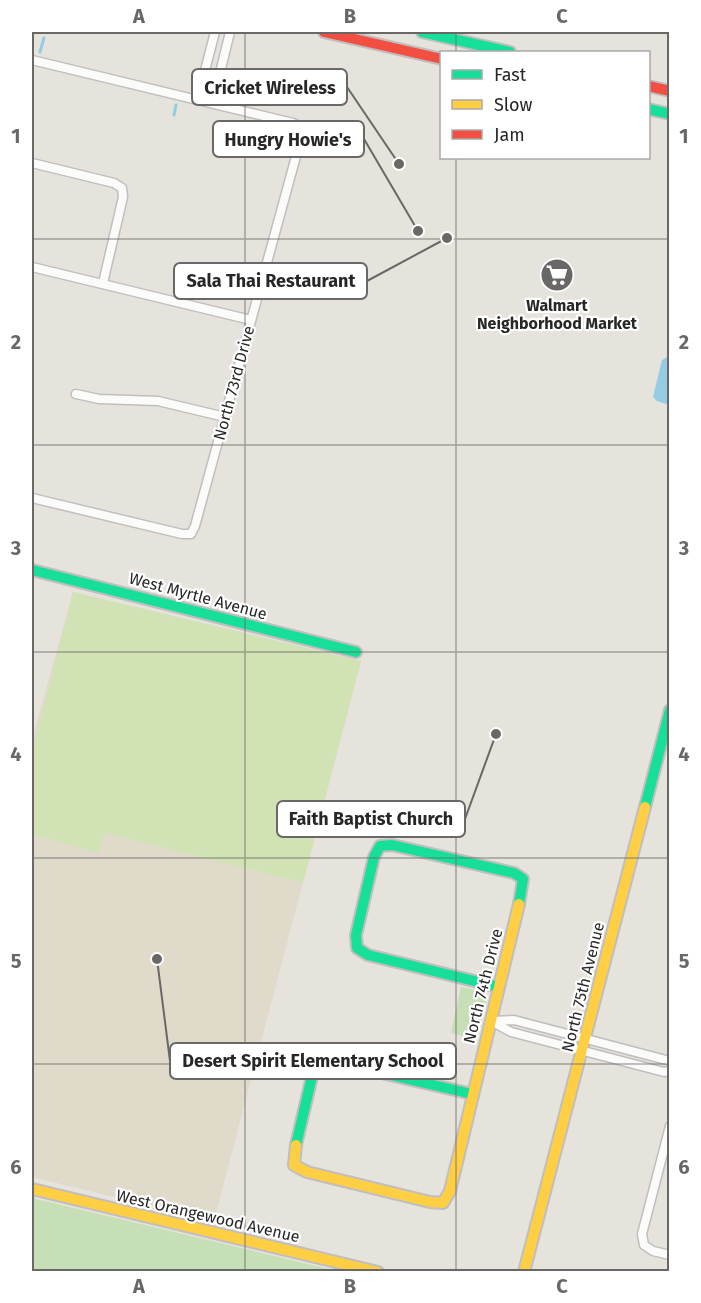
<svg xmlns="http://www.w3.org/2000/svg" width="701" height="1303" viewBox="0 0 701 1303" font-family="'Fira Sans',sans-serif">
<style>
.education{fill:#e0dacb}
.green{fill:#c7dfb7}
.pitch{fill:#d1e3b4}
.water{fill:#94cce3}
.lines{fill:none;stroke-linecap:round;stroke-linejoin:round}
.stream{stroke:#94cce3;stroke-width:3}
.street-casing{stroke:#c0bebe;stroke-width:11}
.fast-casing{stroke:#c0bebe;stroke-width:14}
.slow-casing{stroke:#c0bebe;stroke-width:14}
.jam-casing{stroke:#c0bebe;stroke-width:14}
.street{stroke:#fbfbfa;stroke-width:8}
.fast{stroke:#16e098;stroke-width:10}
.slow{stroke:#ffcf43;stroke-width:10}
.jam{stroke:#f24e42;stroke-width:10}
.grid{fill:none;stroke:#6a6866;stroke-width:1.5;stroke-opacity:0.55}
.labels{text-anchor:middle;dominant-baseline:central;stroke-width:4.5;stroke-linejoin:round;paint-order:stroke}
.poi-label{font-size:16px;font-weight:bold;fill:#272727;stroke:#fff}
.street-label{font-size:16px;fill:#272727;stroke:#fff}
.leader{fill:none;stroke:#6a6866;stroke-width:2}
.callout-dot{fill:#6a6866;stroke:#fff;stroke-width:2}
.callout{fill:#fff;stroke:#6a6866;stroke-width:2}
.callout-label{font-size:18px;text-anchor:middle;font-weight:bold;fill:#272727}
.neatline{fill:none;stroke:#6a6866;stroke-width:2}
.grid-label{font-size:20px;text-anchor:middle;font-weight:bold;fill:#6a6866}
</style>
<rect width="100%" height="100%" fill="#e6e2dc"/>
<path class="education" d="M73,592L361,661L214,1221L32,1177V740Z"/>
<path class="green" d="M461,987L479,991L486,1002L477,1039L451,1033Z
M32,1198L337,1271H32Z"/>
<path class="pitch" d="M73,592L361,661L303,883L105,833L99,853L32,834V753Z"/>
<path class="water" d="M669,356H670L669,405L657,401L653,397L662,360Z"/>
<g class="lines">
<path class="stream" d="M40,52L44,38
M174,115L176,105"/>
<g class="street-casing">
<path id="street" d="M32,60L293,123L301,127V138L195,526L191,534H182L32,498
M206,101L203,78L215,32
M206,102L218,81L230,32
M32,163L114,183L122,188L123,197L103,283
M32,267L251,320
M76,394L99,399L158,401L225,417
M491,1021L511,1032L664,1072L670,1071
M492,1021L514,1020L670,1061
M670,1126L642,1234L644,1245L653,1251L670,1255"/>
</g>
<g class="fast-casing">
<path id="fast" d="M422,32L510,52
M648,109L670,114
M32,570L356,652
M645,807L670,710
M499,987L368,955L357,948L356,935L374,857L380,846L392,845L514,873L523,879L519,904
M296,1145L313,1072L318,1063L330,1061L472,1094"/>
</g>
<g class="slow-casing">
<path id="slow" d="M296,1145L294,1165L307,1172L430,1202L443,1203L450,1191L519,904
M32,1189L378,1272
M524,1272L645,807"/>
</g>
<g class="jam-casing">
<path id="jam" d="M324,32L442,59
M648,86L670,91"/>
</g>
<use href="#street" class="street"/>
<use href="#fast" class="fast"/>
<use href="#slow" class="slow"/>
<use href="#jam" class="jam"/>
</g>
<path class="grid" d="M245,32V1272M456,32V52M456,158V1272M32,239H670M32,445H670M32,652H670M32,858H670M32,1064H670"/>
<defs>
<g id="supermarket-disc" transform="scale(1.725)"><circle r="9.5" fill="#6a6866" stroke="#fff"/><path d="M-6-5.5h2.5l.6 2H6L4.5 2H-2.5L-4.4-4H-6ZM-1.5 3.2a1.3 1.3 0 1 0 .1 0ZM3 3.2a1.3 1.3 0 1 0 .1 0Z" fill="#fff"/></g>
</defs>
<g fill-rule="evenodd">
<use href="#supermarket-disc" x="557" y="275"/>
</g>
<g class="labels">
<g class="poi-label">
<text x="557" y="305">Walmart<tspan x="557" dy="18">Neighborhood Market</tspan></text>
</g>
<g class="street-label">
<text transform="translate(234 383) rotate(-75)">North 73rd Drive</text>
<text transform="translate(198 596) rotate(15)">West Myrtle Avenue</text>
<text transform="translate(483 986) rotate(-76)">North 74th Drive</text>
<text transform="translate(583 987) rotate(-76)">North 75th Avenue</text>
<text transform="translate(208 1216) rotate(13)">West Orangewood Avenue</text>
</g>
</g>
<path class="leader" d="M399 164L347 87M418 231L364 139M447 238L367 281M496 734L465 819M157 959L170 1061"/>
<g class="callout-dot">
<circle cx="399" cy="164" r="6"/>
<circle cx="418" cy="231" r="6"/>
<circle cx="447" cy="238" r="6"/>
<circle cx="496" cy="734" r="6"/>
<circle cx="157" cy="959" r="6"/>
</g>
<g class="callout">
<rect x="192" y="69" width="155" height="36" rx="6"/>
<rect x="213" y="121" width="151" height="36" rx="6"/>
<rect x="174" y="263" width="193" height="36" rx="6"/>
<rect x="277" y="801" width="188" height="36" rx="6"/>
<rect x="170" y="1043" width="286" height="36" rx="6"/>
</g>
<g class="callout-label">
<text x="270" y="94">Cricket Wireless</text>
<text x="288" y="146">Hungry Howie's</text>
<text x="271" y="287">Sala Thai Restaurant</text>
<text x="371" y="825">Faith Baptist Church</text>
<text x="313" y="1067">Desert Spirit Elementary School</text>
</g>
<rect width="701" height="1303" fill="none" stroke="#ffffff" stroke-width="66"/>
<rect x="440" y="51" width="210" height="108" fill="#ffffff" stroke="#a9a9a9" stroke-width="1.5"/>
<rect x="452" y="70" width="30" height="9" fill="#16e098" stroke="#a9a9a9" stroke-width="1.5"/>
<text x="494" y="81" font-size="18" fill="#272727">Fast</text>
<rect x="452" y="100" width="30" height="9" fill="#ffcf43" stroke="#a9a9a9" stroke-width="1.5"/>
<text x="494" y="111" font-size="18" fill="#272727">Slow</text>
<rect x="452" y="130" width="30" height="9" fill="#f24e42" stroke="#a9a9a9" stroke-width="1.5"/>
<text x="494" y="141" font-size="18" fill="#272727">Jam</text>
<rect x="33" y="33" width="635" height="1237" class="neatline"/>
<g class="grid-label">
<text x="139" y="23">A</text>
<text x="350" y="23">B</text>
<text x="562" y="23">C</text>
<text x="16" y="143">1</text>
<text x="684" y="143">1</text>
<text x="16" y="349">2</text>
<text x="684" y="349">2</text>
<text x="16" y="555">3</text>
<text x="684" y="555">3</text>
<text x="16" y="761">4</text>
<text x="684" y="761">4</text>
<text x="16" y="968">5</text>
<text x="684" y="968">5</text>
<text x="16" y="1174">6</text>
<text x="684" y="1174">6</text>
<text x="139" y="1293">A</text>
<text x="350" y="1293">B</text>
<text x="562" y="1293">C</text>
</g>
</svg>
